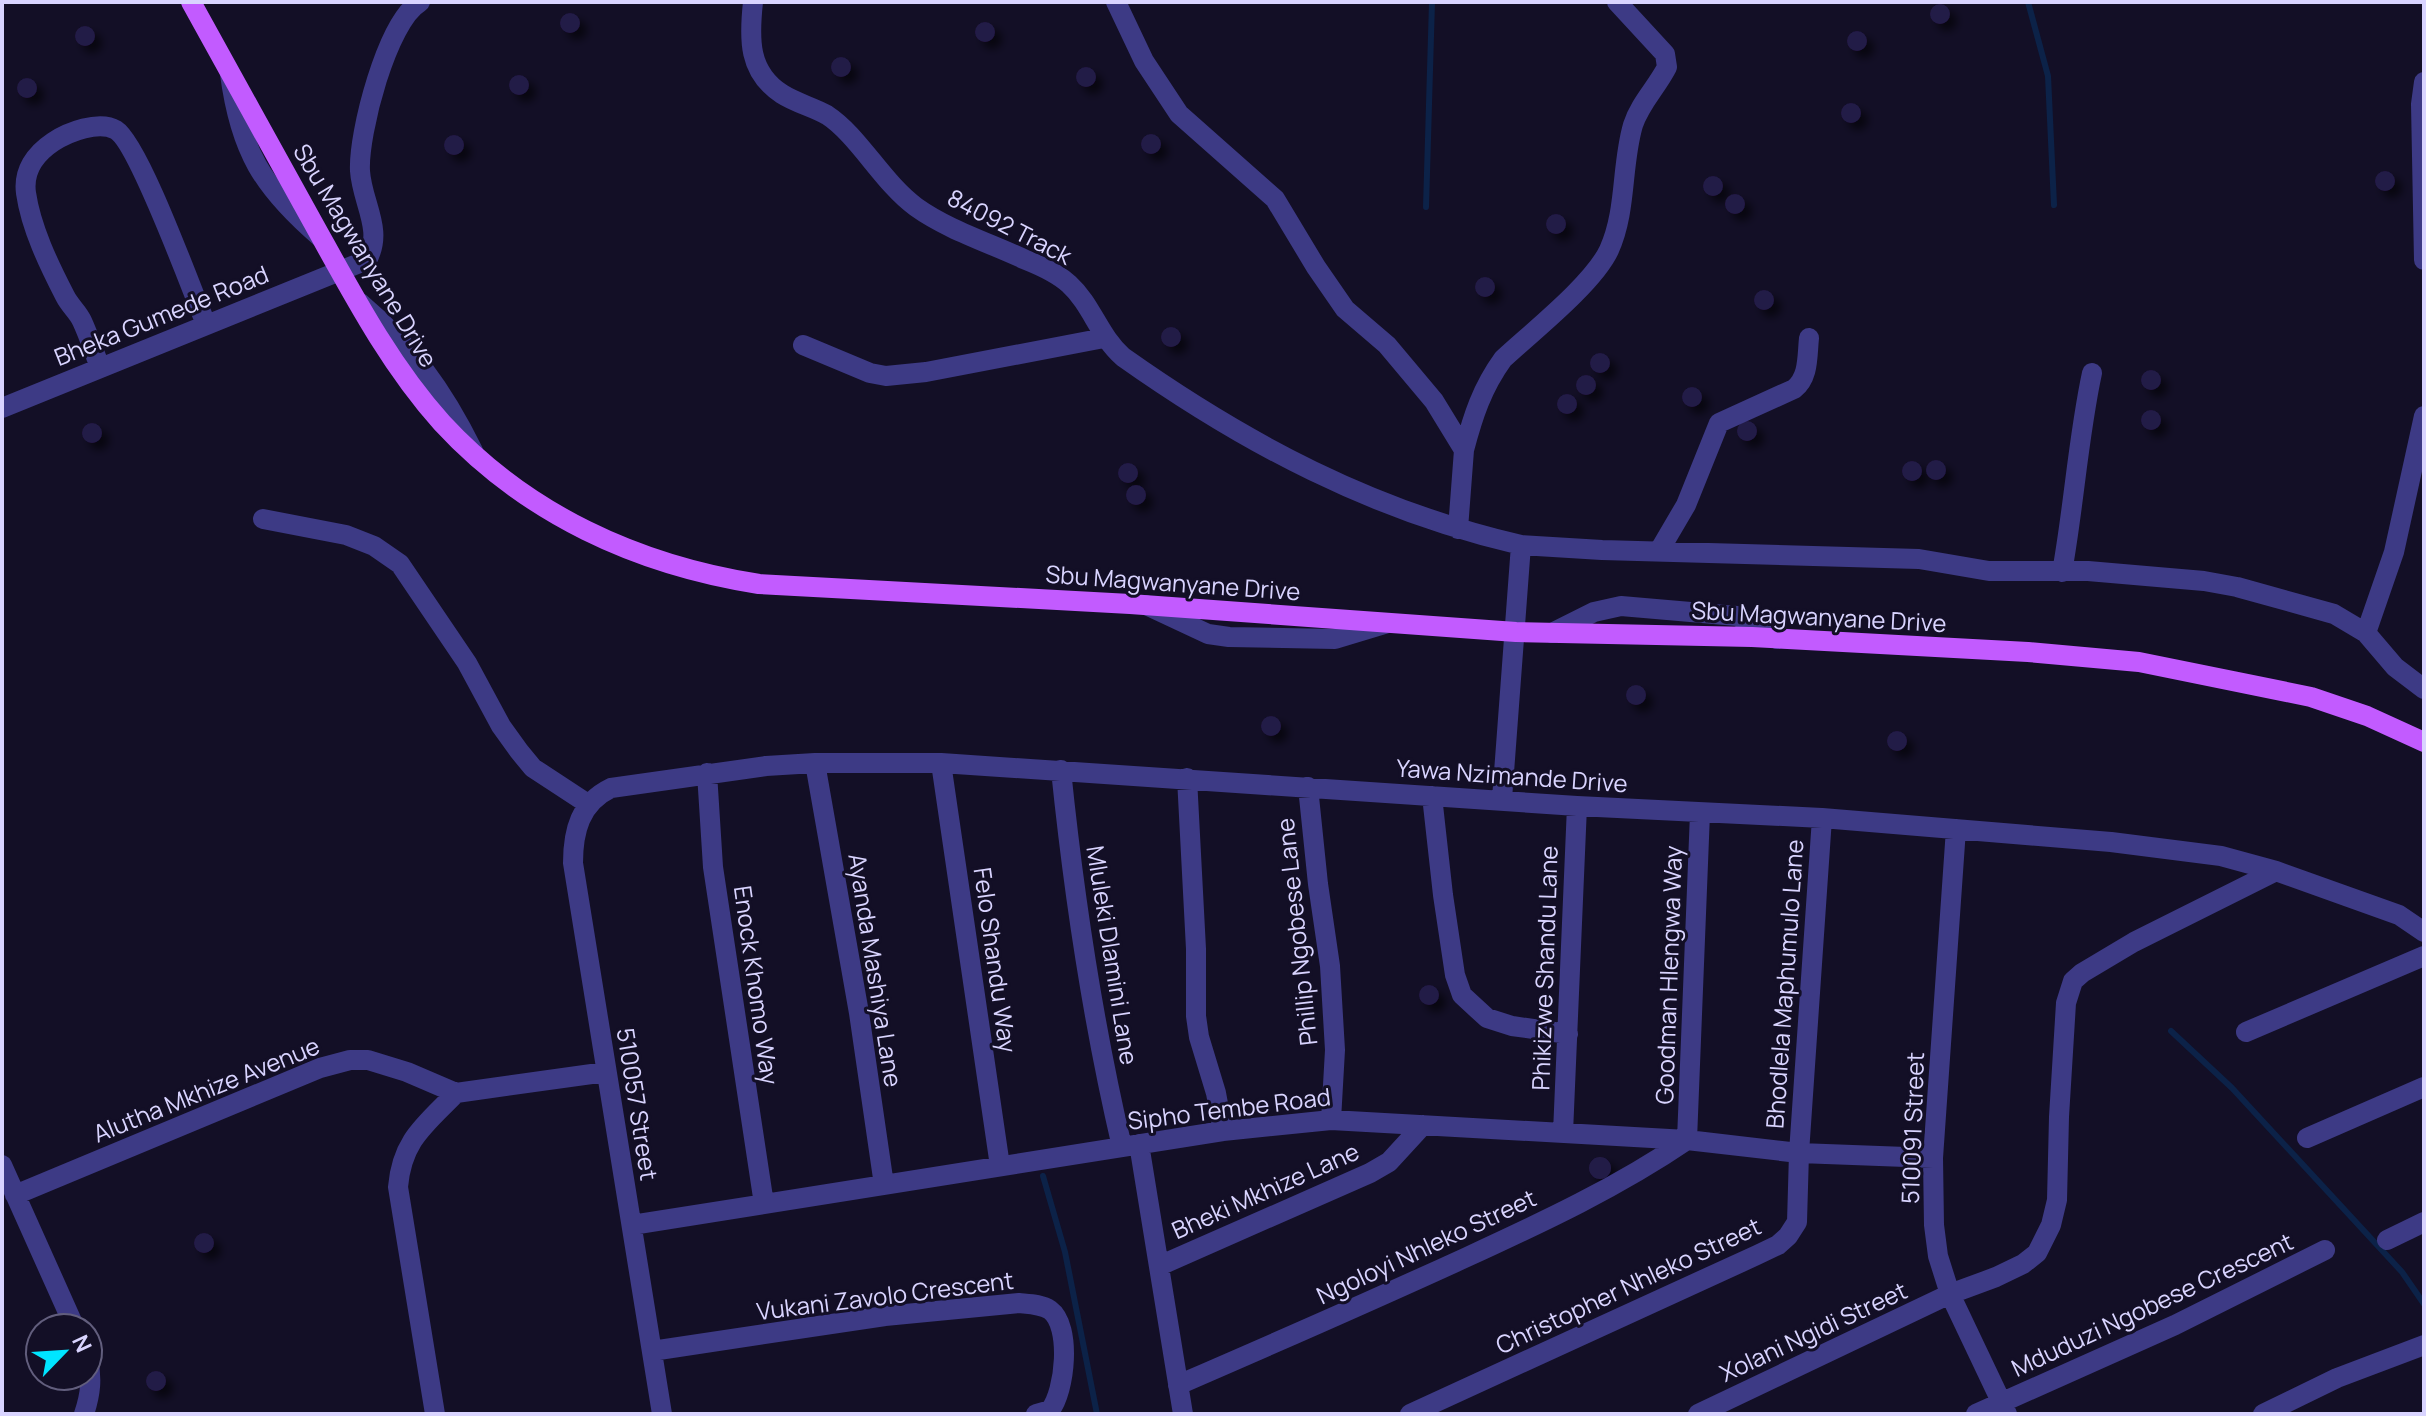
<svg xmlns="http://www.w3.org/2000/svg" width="2426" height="1416" viewBox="0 0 2426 1416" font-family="Manrope,sans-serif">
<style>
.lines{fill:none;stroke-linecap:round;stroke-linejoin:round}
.stream{stroke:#0c2248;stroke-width:6}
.building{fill:#241b47;filter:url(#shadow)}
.minor{stroke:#3d3a85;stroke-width:20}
.major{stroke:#c25bff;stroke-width:20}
.labels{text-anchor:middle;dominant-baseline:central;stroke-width:6;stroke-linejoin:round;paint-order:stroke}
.street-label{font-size:24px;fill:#d9d4ff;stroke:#130f26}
</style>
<defs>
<filter id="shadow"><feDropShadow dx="7" dy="7" stdDeviation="4" flood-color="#0009"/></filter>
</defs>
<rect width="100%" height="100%" fill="#130f26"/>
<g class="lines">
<path class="stream" d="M2028,2L2048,76L2054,205
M1426,207L1432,2
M2171,1031L2232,1088L2402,1272L2424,1304
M1043,1176L1065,1252L1097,1414"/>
</g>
<path class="building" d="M1930 14a10 10 0 1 1 20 0a10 10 0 1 1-20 0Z
M560 23a10 10 0 1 1 20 0a10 10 0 1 1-20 0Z
M975 32a10 10 0 1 1 20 0a10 10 0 1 1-20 0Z
M75 36a10 10 0 1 1 20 0a10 10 0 1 1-20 0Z
M1847 41a10 10 0 1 1 20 0a10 10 0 1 1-20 0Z
M831 67a10 10 0 1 1 20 0a10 10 0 1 1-20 0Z
M1076 77a10 10 0 1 1 20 0a10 10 0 1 1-20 0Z
M509 85a10 10 0 1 1 20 0a10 10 0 1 1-20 0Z
M17 88a10 10 0 1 1 20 0a10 10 0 1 1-20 0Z
M1841 113a10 10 0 1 1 20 0a10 10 0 1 1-20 0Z
M1141 144a10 10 0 1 1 20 0a10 10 0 1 1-20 0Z
M444 145a10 10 0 1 1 20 0a10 10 0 1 1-20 0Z
M2375 181a10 10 0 1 1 20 0a10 10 0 1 1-20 0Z
M1703 186a10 10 0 1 1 20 0a10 10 0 1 1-20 0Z
M1725 204a10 10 0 1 1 20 0a10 10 0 1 1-20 0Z
M1546 224a10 10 0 1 1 20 0a10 10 0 1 1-20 0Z
M1475 287a10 10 0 1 1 20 0a10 10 0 1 1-20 0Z
M1754 300a10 10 0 1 1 20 0a10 10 0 1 1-20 0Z
M1161 337a10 10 0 1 1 20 0a10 10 0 1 1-20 0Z
M1590 363a10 10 0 1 1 20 0a10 10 0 1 1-20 0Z
M2141 380a10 10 0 1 1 20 0a10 10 0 1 1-20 0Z
M1576 385a10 10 0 1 1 20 0a10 10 0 1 1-20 0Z
M1682 397a10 10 0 1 1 20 0a10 10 0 1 1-20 0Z
M1557 404a10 10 0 1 1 20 0a10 10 0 1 1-20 0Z
M2141 420a10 10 0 1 1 20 0a10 10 0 1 1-20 0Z
M1737 431a10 10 0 1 1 20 0a10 10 0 1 1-20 0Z
M82 433a10 10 0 1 1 20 0a10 10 0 1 1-20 0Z
M1926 470a10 10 0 1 1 20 0a10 10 0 1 1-20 0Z
M1902 471a10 10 0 1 1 20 0a10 10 0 1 1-20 0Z
M1118 473a10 10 0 1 1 20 0a10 10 0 1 1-20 0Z
M1126 495a10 10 0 1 1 20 0a10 10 0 1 1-20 0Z
M1626 695a10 10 0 1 1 20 0a10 10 0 1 1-20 0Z
M1261 726a10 10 0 1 1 20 0a10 10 0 1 1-20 0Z
M1887 741a10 10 0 1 1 20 0a10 10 0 1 1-20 0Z
M1419 995a10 10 0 1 1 20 0a10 10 0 1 1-20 0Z
M1589 1168a11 11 0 1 1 22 0a11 11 0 1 1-22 0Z
M194 1243a10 10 0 1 1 20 0a10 10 0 1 1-20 0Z
M146 1381a10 10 0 1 1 20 0a10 10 0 1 1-20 0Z"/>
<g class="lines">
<path class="minor" d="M753,2C749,39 748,72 782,94C796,103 813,107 827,115C859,136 882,182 916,207C948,230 990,243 1026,260C1041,266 1057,273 1069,284C1092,305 1099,336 1123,357C1246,444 1373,511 1521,545
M1116,2L1144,61L1179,114L1275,199L1316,267L1345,309L1387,345L1434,401L1464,450L1458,529
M230,74C240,150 262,187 320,237
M2424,82L2421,104L2424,260
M360,303C411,346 443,390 473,451
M803,345L870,373L886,376L926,372L1104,338
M100,367C94,352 89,336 82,321C78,312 70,306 65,296C49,265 31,228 26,193C23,171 35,154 53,142C68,132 99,120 116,130C139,144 192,291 206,324
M2,408L367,260C384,230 362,203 360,171C358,134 387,21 420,2
M1464,450C1473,416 1482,388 1503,359C1532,332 1593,284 1609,250C1627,210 1621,166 1633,125C1640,103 1657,87 1667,67L1665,54L1617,2
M263,519L346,535L374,546L400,564L467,663L501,726L519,751L533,768L588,804
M1659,551L1686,505L1719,423L1794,389C1809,377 1807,357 1809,338
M2062,572C2074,506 2078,438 2092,373
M1146,605L1208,634L1229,637L1335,639L1388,623
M1552,633L1594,612L1621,606L1737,616L1777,639
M2366,633L2394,552L2424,416
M815,763L859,1013L884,1185
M941,763L1000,1166
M1061,770C1074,897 1093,1023 1122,1147
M707,773L713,867L764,1204
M1187,778L1196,949V1016L1199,1037L1216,1093L1223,1131
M1308,787L1318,884L1330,966L1335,1050L1331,1120
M1432,796L1443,895L1455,975L1462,995L1487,1018L1512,1026L1568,1034
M1502,799L1521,545L1602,550L1919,559L1989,571H2088L2204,581L2237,587L2334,614L2366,633L2395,667L2424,689
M1956,829L1933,1158L1934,1225L1938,1256L1950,1294L2007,1414
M2246,1032L2424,956
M1563,1133L1577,806
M2307,1138L2424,1087
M1139,1144L1183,1414
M2,1165L75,1328
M15,1195L320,1068L350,1060H368L407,1072L456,1093L606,1072
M632,1225L1223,1131L1331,1120L1687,1140L1799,1153L1933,1158
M2387,1240L2424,1222
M1159,1266L1370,1173L1389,1162L1423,1125
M652,1351L885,1316L1019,1303C1029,1304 1041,1304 1050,1310C1072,1326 1065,1392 1050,1410L1036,1414
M1178,1385C1275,1343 1371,1301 1467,1257C1543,1222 1618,1187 1687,1140L1700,813
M84,1414C91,1393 92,1379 88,1357
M435,1414L398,1187C402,1140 425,1125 456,1093
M662,1414L573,863C573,831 580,803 611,788L766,766L815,763H941L1577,806L1822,818L2111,842L2221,856L2276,871L2399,915L2424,932
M1410,1414L1757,1255L1778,1245L1788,1236L1797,1222L1799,1153L1822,818
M1698,1414L1950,1294L1996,1277L2023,1264L2037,1253L2051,1225L2057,1200L2059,1117L2066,1003L2073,981L2082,973L2134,942L2276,871
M1976,1414L2175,1325L2325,1250
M2263,1414L2337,1378L2424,1345"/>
<path class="major" d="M191,2C231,74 271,147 311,219C350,289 388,363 442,423C526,514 637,565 759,584L1130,604L1516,632L1752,637L2028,652L2139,662L2311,697L2367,716L2424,742"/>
</g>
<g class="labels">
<g class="street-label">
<text transform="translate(1010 226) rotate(27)">84092 Track</text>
<text transform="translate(366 255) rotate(59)">Sbu Magwanyane Drive</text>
<text transform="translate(161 315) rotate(-22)">Bheka Gumede Road</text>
<text transform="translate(1173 582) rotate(4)">Sbu Magwanyane Drive</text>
<text transform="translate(1819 616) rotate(3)">Sbu Magwanyane Drive</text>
<text transform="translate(1512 775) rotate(4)">Yawa Nzimande Drive</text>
<text transform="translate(1296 932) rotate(-96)">Phillip Ngobese Lane</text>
<text transform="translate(1113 955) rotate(81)">Mluleki Dlamini Lane</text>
<text transform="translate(996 960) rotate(82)">Felo Shandu Way</text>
<text transform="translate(1544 968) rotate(-88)">Phikizwe Shandu Lane</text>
<text transform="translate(876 970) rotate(81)">Ayanda Mashiya Lane</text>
<text transform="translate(1668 975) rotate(-88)">Goodman Hlengwa Way</text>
<text transform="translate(1784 984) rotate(-86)">Bhodlela Maphumulo Lane</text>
<text transform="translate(757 985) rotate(82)">Enock Khomo Way</text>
<text transform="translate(206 1089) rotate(-22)">Alutha Mkhize Avenue</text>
<text transform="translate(638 1104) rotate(81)">510057 Street</text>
<text transform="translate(1229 1108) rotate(-7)">Sipho Tembe Road</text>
<text transform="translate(1912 1128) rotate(-88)">510091 Street</text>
<text transform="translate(1265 1190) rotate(-24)">Bheki Mkhize Lane</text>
<text transform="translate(1426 1246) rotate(-25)">Ngoloyi Nhleko Street</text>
<text transform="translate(1628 1285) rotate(-25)">Christopher Nhleko Street</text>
<text transform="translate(885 1295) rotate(-7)">Vukani Zavolo Crescent</text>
<text transform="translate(2152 1304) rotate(-25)">Mduduzi Ngobese Crescent</text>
<text transform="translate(1813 1331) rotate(-25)">Xolani Ngidi Street</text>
</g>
</g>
<rect width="2426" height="1416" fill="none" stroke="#d9d4ff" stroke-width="8"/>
<g transform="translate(64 1352) rotate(65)"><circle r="38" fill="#130f26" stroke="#625e7d" stroke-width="2"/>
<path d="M0-6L14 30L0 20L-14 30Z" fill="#00e5ff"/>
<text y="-12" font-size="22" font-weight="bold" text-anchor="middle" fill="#d9d4ff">N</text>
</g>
</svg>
